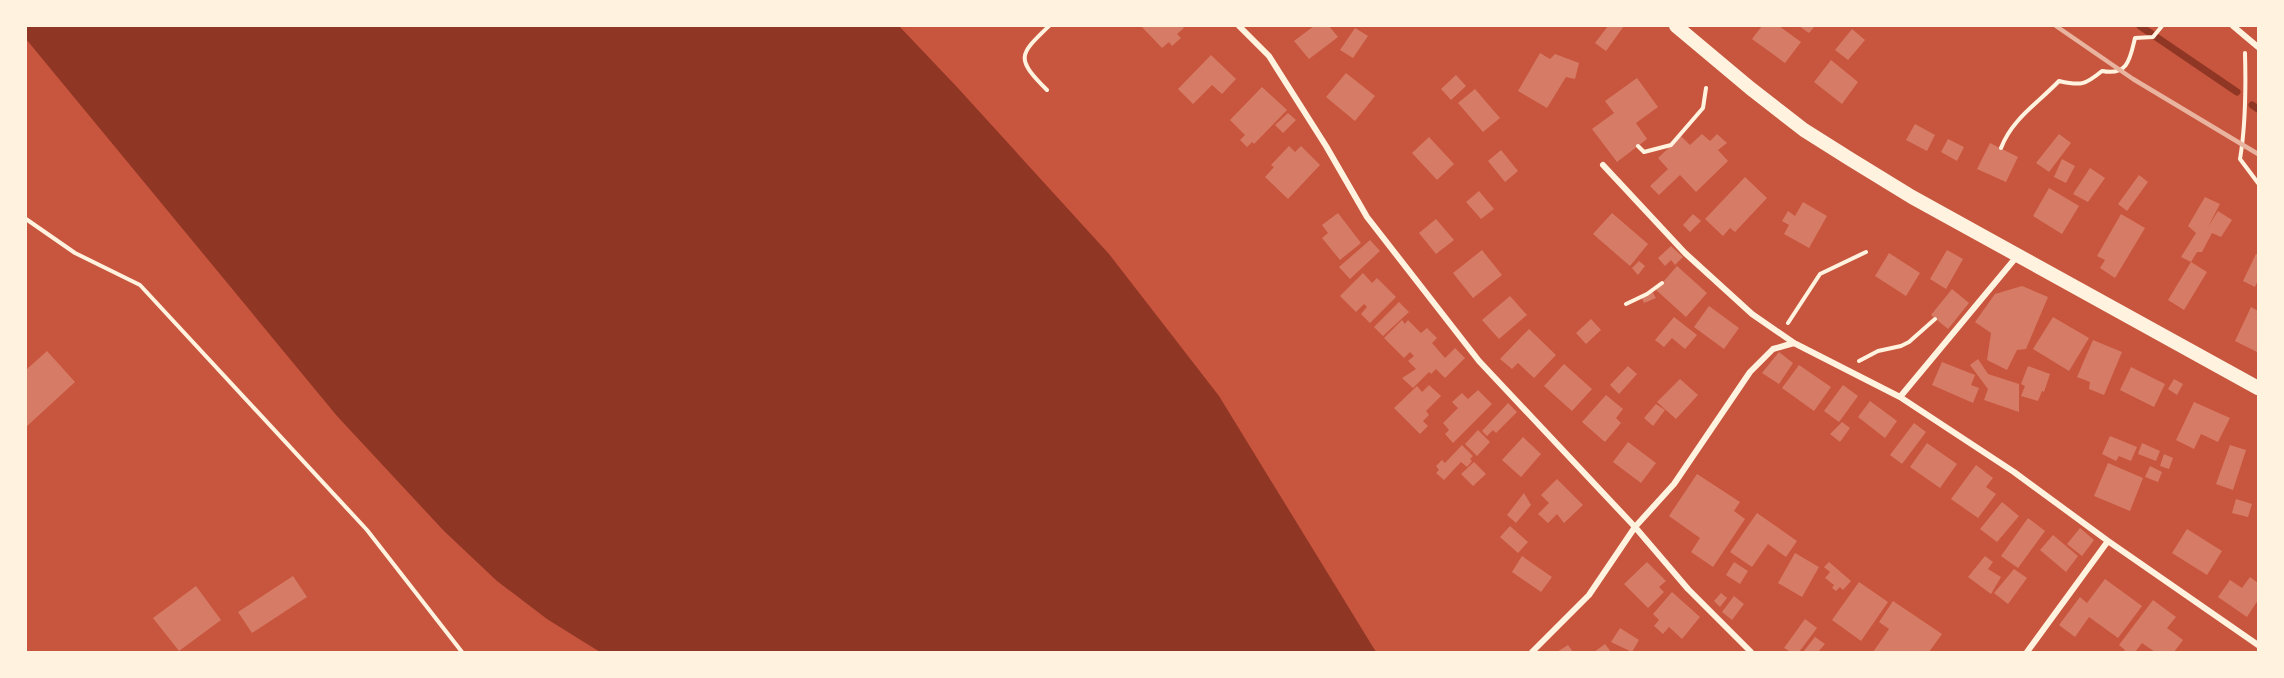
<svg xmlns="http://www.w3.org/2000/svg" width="2284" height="678" viewBox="0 0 2284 678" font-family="'DejaVu Sans',sans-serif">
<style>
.water{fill:#8f3625}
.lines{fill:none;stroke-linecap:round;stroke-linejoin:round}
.stream{stroke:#8f3625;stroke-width:7}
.building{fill:#d67c66}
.path{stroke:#fff3e0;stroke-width:4}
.minor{stroke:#fff3e0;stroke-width:6}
.primary{stroke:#fff3e0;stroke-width:14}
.rail{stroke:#e9b49f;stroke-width:4.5}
</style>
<rect width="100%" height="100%" fill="#c8553d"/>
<path class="water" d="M26,26H899L956,86L1109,254L1219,396L1376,652H600L547,619L497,581L444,531L337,416L26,39Z"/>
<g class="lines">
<path class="stream" d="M2140,26L2237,92
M2252,105L2258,109"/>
</g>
<path class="building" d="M1141,26H1182L1184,28L1177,34L1181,38L1172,46L1169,42L1162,48Z
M1314,26H1329L1338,37L1309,59L1294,41Z
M1608,26H1624L1606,51L1595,43Z
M1762,26H1779L1801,42L1785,63L1752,39Z
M1799,26H1815L1809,33Z
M1355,28L1368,36L1353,58L1340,50Z
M1852,29L1865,40L1848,60L1835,50Z
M1540,53L1550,59L1555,54L1579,63L1575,79L1566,77L1547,108L1518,91Z
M1211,55L1236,79L1222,94L1212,85L1193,104L1178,89Z
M1831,60L1858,82L1842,104L1814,82Z
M1346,73L1375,96L1355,121L1326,97Z
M1456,75L1466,86L1451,100L1441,89Z
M1637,78L1658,107L1636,123L1647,139L1617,162L1592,129L1614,113L1605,101Z
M1262,87L1287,110L1254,144L1252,142L1247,147L1240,140L1245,135L1230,120Z
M1475,89L1500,118L1483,132L1458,103Z
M1288,113L1296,120L1283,133L1275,125Z
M1915,124L1935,135L1927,151L1906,140Z
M1702,134L1710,141L1717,134L1727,143L1718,150L1728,161L1696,192L1680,175L1659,195L1650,186L1668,169L1658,158L1681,136L1690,145Z
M2059,134L2071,143L2049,172L2036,163Z
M1429,137L1454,164L1437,180L1412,153Z
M1948,139L1964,147L1957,161L1941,152Z
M1990,143L2018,157L2006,182L1977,169Z
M1289,146L1295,152L1301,146L1320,165L1288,199L1265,177L1274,167L1271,165Z
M1501,150L1518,171L1505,182L1488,161Z
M2062,159L2075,166L2066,183L2054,177Z
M2090,168L2105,178L2088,202L2073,194Z
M2139,175L2148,182L2127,211L2118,204Z
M1745,177L1767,198L1735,232L1730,228L1723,236L1705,219Z
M2049,188L2079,206L2062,234L2033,216Z
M1479,191L1494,209L1481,219L1466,202Z
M2205,197L2220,204L2208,227L2218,211L2232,220L2221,237L2212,233L2202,252H2197L2191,262L2181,257L2196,233L2188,226Z
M1803,202L1827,216L1809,248L1784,234L1789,225L1782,221L1788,211L1795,216Z
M1338,213L1361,243L1340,260L1322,238L1328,233L1322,225Z
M1612,213L1648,244L1630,266L1593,234Z
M1693,214L1701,221L1690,232L1683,225Z
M2121,214L2145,228L2115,278L2100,268L2105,260L2097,256Z
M1436,219L1454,240L1436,254L1419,233Z
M1370,240L1380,251L1350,279L1339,267Z
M1671,246L1683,257L1675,265L1671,260L1665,266L1658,258Z
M1482,250L1502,275L1473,298L1453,273Z
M1947,250L1963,259L1946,289L1930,279Z
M1889,253L1920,273L1906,296L1875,276Z
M2256,254L2258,255V280L2255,287L2243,281Z
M1639,261L1645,266L1638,275L1632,268Z
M2191,262L2207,272L2184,310L2168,300Z
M1677,266L1707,293L1686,317L1656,290Z
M1363,273L1372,283L1377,278L1396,297L1370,323L1361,314L1367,307L1364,304L1356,312L1340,296Z
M2022,286L2048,297L2026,349L2017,350L2007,370L1987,360L1991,333L1975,322L1995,294Z
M1952,289L1969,303L1948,329L1931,315Z
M1652,291L1656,298L1644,303L1641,296Z
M1510,296L1527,315L1499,339L1482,320Z
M1399,302L1409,312L1383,336L1374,327Z
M1709,306L1739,328L1724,349L1694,327Z
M2251,307L2258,311L2257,352L2235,341Z
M1674,317L1697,335L1685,349L1672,338L1664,347L1655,340Z
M2053,317L2089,338L2069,371L2033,349Z
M1591,319L1601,330L1586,344L1576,333Z
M1402,320L1405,324L1408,320L1421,333L1427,328L1437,338L1432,343L1445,358L1455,348L1465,358L1445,378L1436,369L1431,374L1429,372L1413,388L1402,378L1416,369L1408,361L1414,356L1410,352L1404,358L1384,338Z
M1529,329L1556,355L1534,378L1518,363L1512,369L1500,359Z
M2093,340L2122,352L2104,395L2089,389L2090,382L2077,377Z
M47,351L75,382L26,427V370Z
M1779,352L1793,363L1779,384L1762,373Z
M1978,359L1988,374L2019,384V412L1984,400L1988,389L1970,365Z
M1942,362L1975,375L1971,385L1979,388L1973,403L1932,385Z
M1564,364L1592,389L1572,411L1544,386Z
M1799,365L1831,387L1814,411L1782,388Z
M1628,366L1637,374L1619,394L1610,385Z
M2028,366L2050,374L2044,392L2042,391L2038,401L2021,396L2025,386L2021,384Z
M2131,367L2165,384L2154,407L2120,390Z
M1680,379L1698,395L1676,419L1657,402Z
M2174,379L2183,384L2177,395L2168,389Z
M1429,385L1441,396L1426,411L1429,415L1423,421L1428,426L1420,434L1394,408L1417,386L1422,392Z
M1843,385L1858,396L1839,422L1824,411Z
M1478,390L1492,404L1453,443L1445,434L1449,430L1443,423L1458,408L1452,402L1462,393L1468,399Z
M1606,395L1623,409L1616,418L1621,423L1605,442L1582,422Z
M1870,401L1897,421L1885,438L1858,417Z
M2194,402L2230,418L2218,442L2201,434L2194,449L2176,440Z
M1508,403L1517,412L1496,433L1493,430L1487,436L1482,431Z
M1656,404L1665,410L1653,426L1644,418Z
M1842,422L1850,428L1840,442L1830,434Z
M1914,423L1926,432L1902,464L1890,455Z
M1478,430L1490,442L1477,456L1465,444Z
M2110,436L2137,447L2131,461L2119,456L2116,461L2102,454Z
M1523,437L1541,454L1521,477L1502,460Z
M1628,442L1656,463L1641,483L1613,462Z
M1927,443L1957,464L1940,488L1910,467Z
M2142,443L2160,451L2156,461L2138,454Z
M1462,445L1473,456L1470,459L1472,461L1467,467L1461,462L1444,480L1436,473L1439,470L1436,466L1442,460L1445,463Z
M2230,445L2246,450L2233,490L2216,484Z
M2164,454L2173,458L2169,469L2160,466Z
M1474,462L1486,474L1473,486L1461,474Z
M2108,463L2143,478L2130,511L2094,496Z
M1976,465L1993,478L1986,487L1996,494L1978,518L1951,499Z
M2150,466L2162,472L2158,482L2145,477Z
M1697,474L1740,502L1734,511L1745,519L1713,567L1691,552L1700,538L1669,516Z
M1557,479L1583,505L1564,523L1557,514L1548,523L1538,514L1549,503L1541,495Z
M1524,493L1531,505L1516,523L1507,515Z
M2236,499L2252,504L2248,517L2232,513Z
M2002,502L2019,516L1997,542L1980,529Z
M1757,513L1797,541L1786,557L1768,544L1752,567L1730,552Z
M2028,518L2045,531L2018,568L2001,556Z
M1510,526L1528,542L1518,553L1500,537Z
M2080,528L2094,540L2082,556L2067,544Z
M2187,529L2222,551L2207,575L2172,553Z
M2053,535L2078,556L2066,572L2040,550Z
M1795,553L1819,567L1802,597L1778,583Z
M1522,556L1552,577L1541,592L1512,572Z
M1985,556L1993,562L1988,569L2001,577L1991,594L1968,577Z
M1647,562L1666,581L1659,587L1664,592L1648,608L1624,584Z
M1734,562L1748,571L1740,584L1726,575Z
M1829,562L1851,581L1843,590L1840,587L1836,591L1832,588L1834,585L1825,578L1830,572L1824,567Z
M2014,569L2027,578L2008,604L1994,593Z
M293,576L307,597L252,633L238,612Z
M2250,577L2258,583V600L2247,617L2218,597L2230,580L2242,588Z
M2105,579L2142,606L2118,638L2089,617L2075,637L2059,625L2080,597L2087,603Z
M1859,582L1888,602L1861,641L1832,620Z
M196,586L221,620L179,651L153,618Z
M1672,592L1700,617L1682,639L1669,627L1663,634L1654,626L1659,620L1653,614Z
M1721,593L1727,598L1720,607L1714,601Z
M1734,596L1744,604L1732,620L1722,612Z
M2153,600L2176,617L2167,628L2183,640L2174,652H2155L2142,643L2135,652H2123L2125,650L2119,645Z
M1893,601L1942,634L1929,652H1873L1889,629L1879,622Z
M1805,619L1817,628L1799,652H1791L1784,648Z
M1620,628L1639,640L1632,652L1611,642Z
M1815,637L1825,644L1818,652H1803Z
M1605,644L1611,652H1594Z
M1568,645L1573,652H1557Z"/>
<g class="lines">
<path class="path" d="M2245,53C2246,89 2246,124 2240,159L2258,183
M1047,90C1015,58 1019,55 1049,26
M1638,146L1644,152L1671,145L1703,108L1706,88
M2001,148C2012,119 2038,103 2059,81C2081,86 2085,85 2102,71C2128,76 2130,59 2135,38L2153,37L2162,26
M26,219L75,253L140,285L367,530L462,652
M1626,304L1647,294L1662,283
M1788,323L1820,274L1866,252
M1859,361L1878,351L1901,346L1909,342L1935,319"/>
<path class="minor" d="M1239,26L1269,56L1326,146L1367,217L1479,361L1635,527L1688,589L1751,652
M2233,26L2258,47
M1603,165L1685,253L1752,314L1794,343L1900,397L2014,472L2108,541L2258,645
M1900,397L2018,255
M1532,652L1589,595L1635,527L1674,484L1750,372L1773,349L1794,343
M2027,652L2108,541"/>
<path class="primary" d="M1676,26L1750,88L1804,130L1850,159L1912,197L2258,388"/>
<path class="rail" d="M2056,26L2133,79L2258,154"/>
</g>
<rect width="2284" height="678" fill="none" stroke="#fff3e0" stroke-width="54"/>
</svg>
